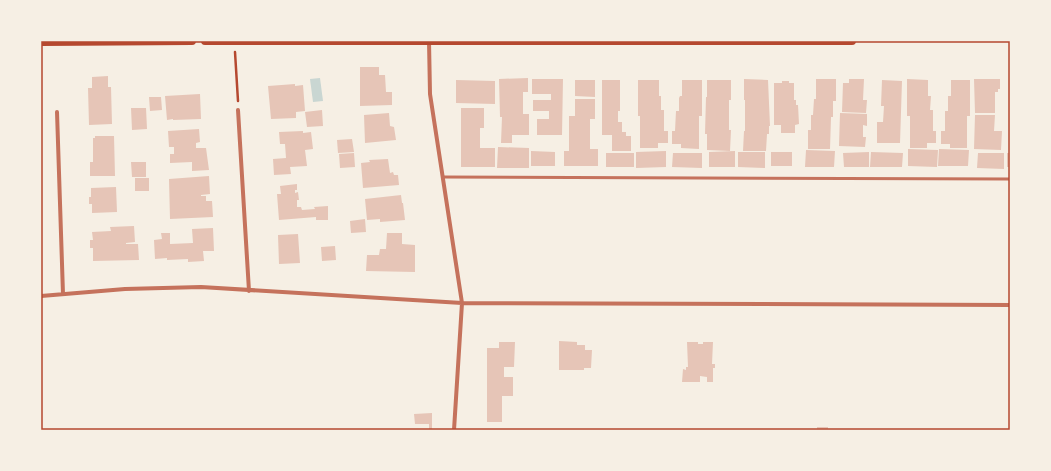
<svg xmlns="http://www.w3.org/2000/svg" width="1051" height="471" viewBox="0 0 1051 471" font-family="'Fira Sans',sans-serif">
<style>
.water{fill:#c9d6d2}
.building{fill:#e6c5b7}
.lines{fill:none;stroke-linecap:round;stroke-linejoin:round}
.path{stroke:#b5482f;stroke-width:2.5}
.service{stroke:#c5725c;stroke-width:3}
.minor{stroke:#c5725c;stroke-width:4}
.secondary{stroke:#b5482f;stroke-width:8}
.neatline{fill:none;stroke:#b5482f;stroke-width:1.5}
</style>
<rect width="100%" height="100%" fill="#f6efe4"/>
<path class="water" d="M320,78L323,101L313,102L310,79Z"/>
<path class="building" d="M360,67H379V75H385L386,92H392V105L360,106Z
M108,76V87H111L112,124L89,125L88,88H92V77Z
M528,78V92H523V114H529V135H512V143H501L502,117H500L499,79Z
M532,79H563L562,135H537V119H549V111H533V100H551V94H532Z
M744,79L768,80L770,126H769V134H767L766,151H743L744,131H745V100H744Z
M816,79H836V101H833V117H831L830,149H808V130H811V115H813L814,99H816Z
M849,79H864L863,100H867L866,113L842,112L843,83H849Z
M907,79L928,80V96H931L930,110H933V131H936V143H927V148H910V116H907Z
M974,79H1000V89H998V92H995V113H975Z
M456,80L495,81V104L456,103Z
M575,80H595V97L575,96Z
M602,80H620V111H618V122H622V132H626V136H631V151H612V135H602Z
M638,80H659V96H661V110H664V131H668V143H658V148H640V116H638Z
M682,80H702V116H699V149L681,148V144H672V131H675L676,111H679V98L680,96H682Z
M707,80H731V100H729V130H731L730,151L707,150V134H705L706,97H707Z
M882,80L902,81L900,143H877V122H883L884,106H881Z
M951,80H970V116H967V148H950V144H941V131H945V111H948V96H951Z
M782,81H789V83H794V100H796V105H798L799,124L795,125V133H781V125H774V83H782Z
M295,84V86L303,85L305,111L296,112V118L271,119L268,86Z
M200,94L201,119L173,120V119L167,120L165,96Z
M149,97H161L162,110L150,111Z
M575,99H595V119H590V149H598V166H564V151H569V116H575Z
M131,108H146L147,129L132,130Z
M461,108H484V128H480V148H495V167H461Z
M322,110L323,126L307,127L305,112Z
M389,113L390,126L394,127L396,140L365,143L364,115Z
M840,113L867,114V126L863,125V137H866L865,147L839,146Z
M975,115H995L994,131H1002L1001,150L974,149Z
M199,129L200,142L196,143V148H206L209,170L192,171V162L170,163V154H174V147H169L168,131Z
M303,131V133L311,132L313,149L305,150L307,166L290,167L291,174L274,175L273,159L286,158L285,144H280L279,132Z
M95,136H114L115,176H90V162H93V138H95Z
M352,139L354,152L338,153L337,140Z
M498,147L529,148V168H497Z
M908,149L938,150L937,167L908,166Z
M939,149L969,150L968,166H938Z
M806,150L835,151L834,167H805Z
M531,151L555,152V166H531Z
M666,151V167L636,168V152Z
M735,151V167H709V152Z
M738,152H765V168L738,167Z
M771,152H792V166H771Z
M869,152V167H844L843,153Z
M871,152L903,153L902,167H870Z
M354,153L355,167L340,168L339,154Z
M606,153H634V167H606Z
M673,153H702V168L672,167Z
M978,153H1004V169L977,168Z
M1007,153H1010V167H1007Z
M388,159L390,173L393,172L394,175H398L399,185L363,188L361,163L370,162L369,160Z
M131,162H146V177H132Z
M209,176L210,194L201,195V196H206V201H212L213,217L170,219L169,179Z
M135,178H149V191H135Z
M297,184V190H295V193L298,192L299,200H297V207H301L302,210L315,209L314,207L328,206V220H316V217L279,220L277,194H281L280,186Z
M116,187L117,212L92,213V204H89V197H91V188Z
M401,195L402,203H403L405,220L380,222V219L367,220L365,199Z
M365,219L366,232L351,233L350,221Z
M134,226L135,242L126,243V244H138L139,260L93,261V248H90V240H93L92,232L111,231L110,227Z
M213,228L214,251H203L204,261L188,262V259L167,260V258L155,259L154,240L162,239L161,233H170V244L193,243L192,229Z
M387,233H402V244L415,245V272L366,271L367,255H379L380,249H386Z
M298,234L300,263L279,264L278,235Z
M335,246L336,260L322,261L321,247Z
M559,341L577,342V345H585V350H592L591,368H584V370H559Z
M499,342H515L514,367H504V377H513V396H502V422H487V348H499Z
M687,342H698V344H703V342H713L712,364H715V368H713V382H707V377L700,376V382H682L683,369L686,370V367H688Z
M432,413V430H429V424H415L414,414Z
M817,427H828V430H817Z"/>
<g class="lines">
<path class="path" d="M235,52L238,101"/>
<path class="service" d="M443,177L1010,179"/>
<path class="minor" d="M429,41L430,94L462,303L454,430
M238,110L249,291
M57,112L63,294
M41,296L125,289L201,287L462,303L1010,305"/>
<path class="secondary" d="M205,41H852
M41,42L192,41"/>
</g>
<rect width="1051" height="471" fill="none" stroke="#f6efe4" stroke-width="84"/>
<rect x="42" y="42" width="967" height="387" class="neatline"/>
</svg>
